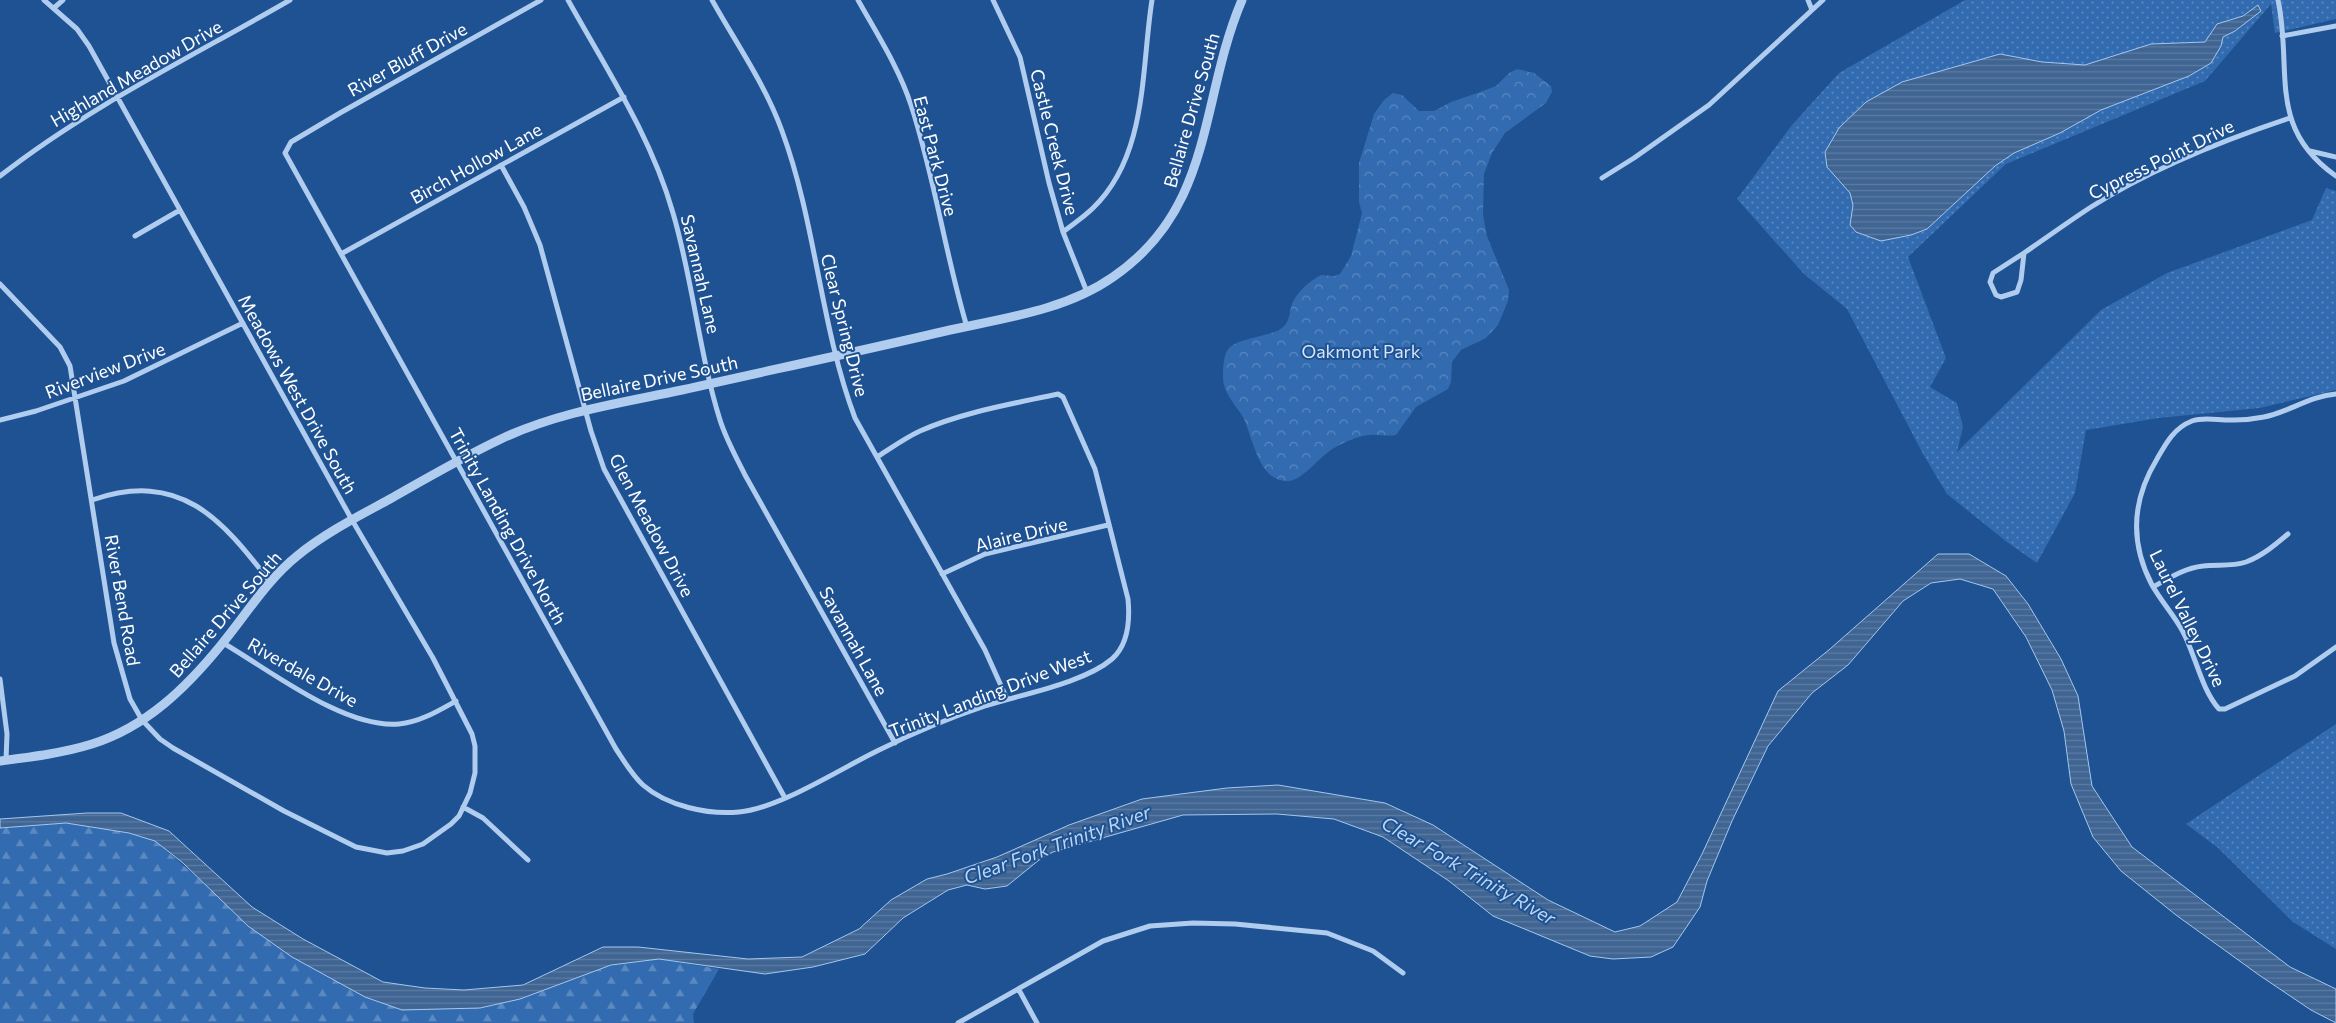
<svg xmlns="http://www.w3.org/2000/svg" width="2336" height="1023" viewBox="0 0 2336 1023" font-family="Commissioner,sans-serif">
<style>
.grass{fill:url(#grass-dots)}
.forest{fill:url(#forest-firs)}
.park{fill:url(#park-crowns)}
.water{fill:url(#water-rules);stroke:#a3c7ef}
.lines{fill:none;stroke-linecap:round;stroke-linejoin:round}
.minor{stroke:#b0ccee;stroke-width:5}
.tertiary{stroke:#b0ccee;stroke-width:9}
.labels{text-anchor:middle;dominant-baseline:central;stroke-width:4;stroke-linejoin:round;paint-order:stroke}
.street-label{font-size:18px;fill:#fff;stroke:#1e5292}
.park-label{font-size:18px;fill:#d6e6fa;stroke:#1e5292}
.water-label{font-size:19px;font-style:italic;fill:#bcd6f5;stroke:#1e5292}
</style>
<defs>
<pattern id="grass-dots" width="8" height="8" patternUnits="userSpaceOnUse" patternTransform="scale(1.25)"><rect width="8" height="8" fill="#326bb0"/><path d="M2 2h.1M6 6h.1" fill="none" stroke="#5b89c0" stroke-width="1.8" stroke-linecap="round"/></pattern>
<pattern id="forest-firs" width="22" height="20" patternUnits="userSpaceOnUse" patternTransform="scale(1.25)"><rect width="22" height="20" fill="#326bb0"/><path d="M5 1l3.5 6h-7zM16 11l3.5 6h-7z" fill="#5b89c0"/></pattern>
<pattern id="park-crowns" width="20" height="18" patternUnits="userSpaceOnUse" patternTransform="scale(1.25)"><rect width="20" height="18" fill="#326bb0"/><path d="M2 6a3 3 0 1 1 6 0M12 15a3 3 0 1 1 6 0" fill="none" stroke="#5b89c0"/></pattern>
<pattern id="water-rules" width="6" height="5" patternUnits="userSpaceOnUse" patternTransform="scale(1.25)"><rect width="6" height="5" fill="#406593"/><path d="M0 2.5h6" fill="none" stroke="#5d7ca3"/></pattern>
</defs>
<rect width="100%" height="100%" fill="#1e5292"/>
<path class="grass" d="M1965,0H2336V19L2275,33L2271,4L2205,81L2006,164L1908,257L1946,358L1930,387L1957,403L1963,427L1957,452L2101,310L2167,273L2312,220L2326,188L2336,191V390L2260,408L2159,418L2086,430L2075,493L2037,563L2007,542L1947,494L1923,454L1847,309L1804,274L1737,199L1792,125L1839,73Z
M2336,724V949L2293,922L2217,847L2186,824Z"/>
<path class="forest" d="M66,823L129,833L155,841L213,891L365,997L520,999L611,965L659,959L719,969L693,1014L694,1023H0V828Z"/>
<path class="park" d="M1517,69L1534,73L1551,86L1552,92L1546,103L1505,133L1492,153L1484,174L1483,215L1487,236L1509,290L1508,301L1498,325L1486,338L1461,350L1452,362L1451,382L1448,389L1416,407L1396,435C1387,437 1379,434 1370,435C1357,436 1345,442 1334,448C1321,455 1303,480 1289,481C1258,483 1253,437 1243,417C1237,407 1227,397 1224,385C1222,377 1223,358 1227,351C1233,338 1270,337 1282,328C1290,322 1289,313 1292,304C1297,292 1309,281 1321,275L1334,276L1340,274L1351,256L1362,213L1359,202V163L1374,114L1384,100L1393,93L1402,95L1419,111H1434L1451,102L1480,92L1496,86L1509,73Z"/>
<path class="water" d="M2258,5L2261,11L2235,31L2223,37L2221,46L2211,63L2189,76L2101,110L2060,133L2014,153L1995,166L1927,229L1911,235L1881,241L1856,232L1850,225L1853,205L1850,193L1827,167L1825,152L1839,128L1866,102L1902,82L2000,54L2042,62L2085,65L2151,44L2205,42L2217,24L2243,16Z
M1938,554H1969L2006,576L2028,604L2061,659L2078,696L2092,786L2132,847L2290,967L2336,989V1023L2311,1010L2259,975L2176,915L2121,871L2093,837L2071,784L2064,731L2052,690L2026,637L1993,589L1960,579L1931,583L1903,601L1848,665L1812,693L1768,746L1732,821L1707,881L1700,907L1673,947L1651,957L1613,959L1590,956L1493,916L1449,881L1383,837L1334,819L1277,814L1183,815L1053,852L1039,860L1007,886L985,889L967,885L948,890L903,918L865,954L813,967L765,974L659,959L611,965L520,999L480,1008L402,1010L365,997L292,957L248,926L183,863L155,841L129,833L66,823L0,828V819L87,813H121L169,831L252,907L303,939L383,982L425,988L464,990L523,985L603,947H638L748,959L802,957L859,929L891,900L927,879L947,874L997,857L1069,825L1142,799L1227,788L1278,785L1385,803L1433,825L1548,900L1615,932L1640,926L1677,902L1702,854L1778,691L1830,649Z"/>
<g class="lines">
<path class="minor" d="M541,0L340,113L291,142L285,153L616,749C624,761 632,775 643,785C667,806 708,815 739,812C778,809 840,769 877,751C911,734 949,718 985,706C1022,694 1084,683 1112,659C1129,644 1130,620 1128,599L1095,469L1063,397L1058,394C1012,404 963,412 920,431C905,438 891,448 877,457
M568,0C607,70 651,136 673,213C693,281 699,353 720,420C726,439 736,457 745,475L895,743
M712,0C736,43 765,84 782,131C816,223 820,325 855,418L985,650L1007,699
M858,0C877,34 899,68 911,105C935,178 945,254 967,327
M993,0L1020,57L1049,183L1063,232L1087,292
M1808,0L1812,10
M2278,0C2293,70 2266,127 2336,176
M55,7L63,0
M2282,36L2336,26
M2310,151L2336,157
M501,165L524,207L540,245L591,431L604,469L785,798
M0,176C88,107 193,56 290,0
M1602,178L1634,158L1709,105L1823,0
M1063,232C1073,224 1084,217 1093,208C1148,155 1141,69 1152,0
M135,236L180,210
M2024,253C2046,238 2068,222 2091,207C2149,170 2224,140 2290,118
M2024,253L2021,280L2017,292L2001,297L1996,295L1990,282L1993,273Z
M341,254L624,97
M0,284L60,347L70,366L114,643L130,699L142,720L160,739L173,748L284,811L356,847L387,853L403,851L423,844L451,824L459,816L470,793L475,773V746L472,734L433,658L352,520L89,46L77,29L44,0
M2336,394C2310,396 2289,412 2264,417C2254,419 2244,420 2234,420C2220,421 2205,416 2192,421C2174,428 2166,443 2157,459C2132,500 2130,543 2152,585C2161,601 2173,614 2182,630C2195,653 2201,689 2219,709H2225L2295,676L2336,647
M0,420L36,411L124,381L243,323
M92,500C180,470 221,518 270,582
M942,574L985,554L1108,525
M2153,587C2169,578 2185,568 2203,566C2217,564 2231,567 2246,562C2262,556 2275,545 2288,534
M223,643C270,670 344,729 399,724C420,722 438,711 456,701
M0,679L7,734L6,760
M463,807L483,818L528,860
M1019,990L1037,1023
M958,1023L1103,941L1150,926L1193,923L1235,924L1327,933L1373,951L1403,973"/>
<path class="tertiary" d="M0,761C31,757 63,753 92,744C146,727 186,688 221,645C246,615 266,581 297,556C325,533 359,516 390,499C427,478 463,457 501,439C558,412 621,403 682,390C771,370 861,351 950,330C1005,318 1066,310 1113,277C1215,207 1199,101 1242,0"/>
</g>
<g class="labels">
<g class="street-label">
<text transform="translate(407 59) rotate(-29)">River Bluff Drive</text>
<text transform="translate(136 73) rotate(-30)">Highland Meadow Drive</text>
<text transform="translate(1191 110) rotate(-74)">Bellaire Drive South</text>
<text transform="translate(1055 142) rotate(76)">Castle Creek Drive</text>
<text transform="translate(936 156) rotate(75)">East Park Drive</text>
<text transform="translate(2161 159) rotate(-26)">Cypress Point Drive</text>
<text transform="translate(476 163) rotate(-29)">Birch Hollow Lane</text>
<text transform="translate(701 274) rotate(77)">Savannah Lane</text>
<text transform="translate(845 325) rotate(76)">Clear Spring Drive</text>
<text transform="translate(105 370) rotate(-21)">Riverview Drive</text>
<text transform="translate(659 378) rotate(-12)">Bellaire Drive South</text>
<text transform="translate(298 394) rotate(61)">Meadows West Drive South</text>
<text transform="translate(652 525) rotate(62)">Glen Meadow Drive</text>
<text transform="translate(508 526) rotate(61)">Trinity Landing Drive North</text>
<text transform="translate(1021 534) rotate(-14)">Alaire Drive</text>
<text transform="translate(123 600) rotate(80)">River Bend Road</text>
<text transform="translate(225 614) rotate(-49)">Bellaire Drive South</text>
<text transform="translate(2188 618) rotate(64)">Laurel Valley Drive</text>
<text transform="translate(854 641) rotate(61)">Savannah Lane</text>
<text transform="translate(303 672) rotate(29)">Riverdale Drive</text>
<text transform="translate(990 693) rotate(-21)">Trinity Landing Drive West</text>
</g>
<g class="park-label">
<text x="1361" y="351">Oakmont Park</text>
</g>
<g class="water-label">
<text transform="translate(1057 844) rotate(-20)">Clear Fork Trinity River</text>
<text transform="translate(1469 870) rotate(30)">Clear Fork Trinity River</text>
</g>
</g>
</svg>
